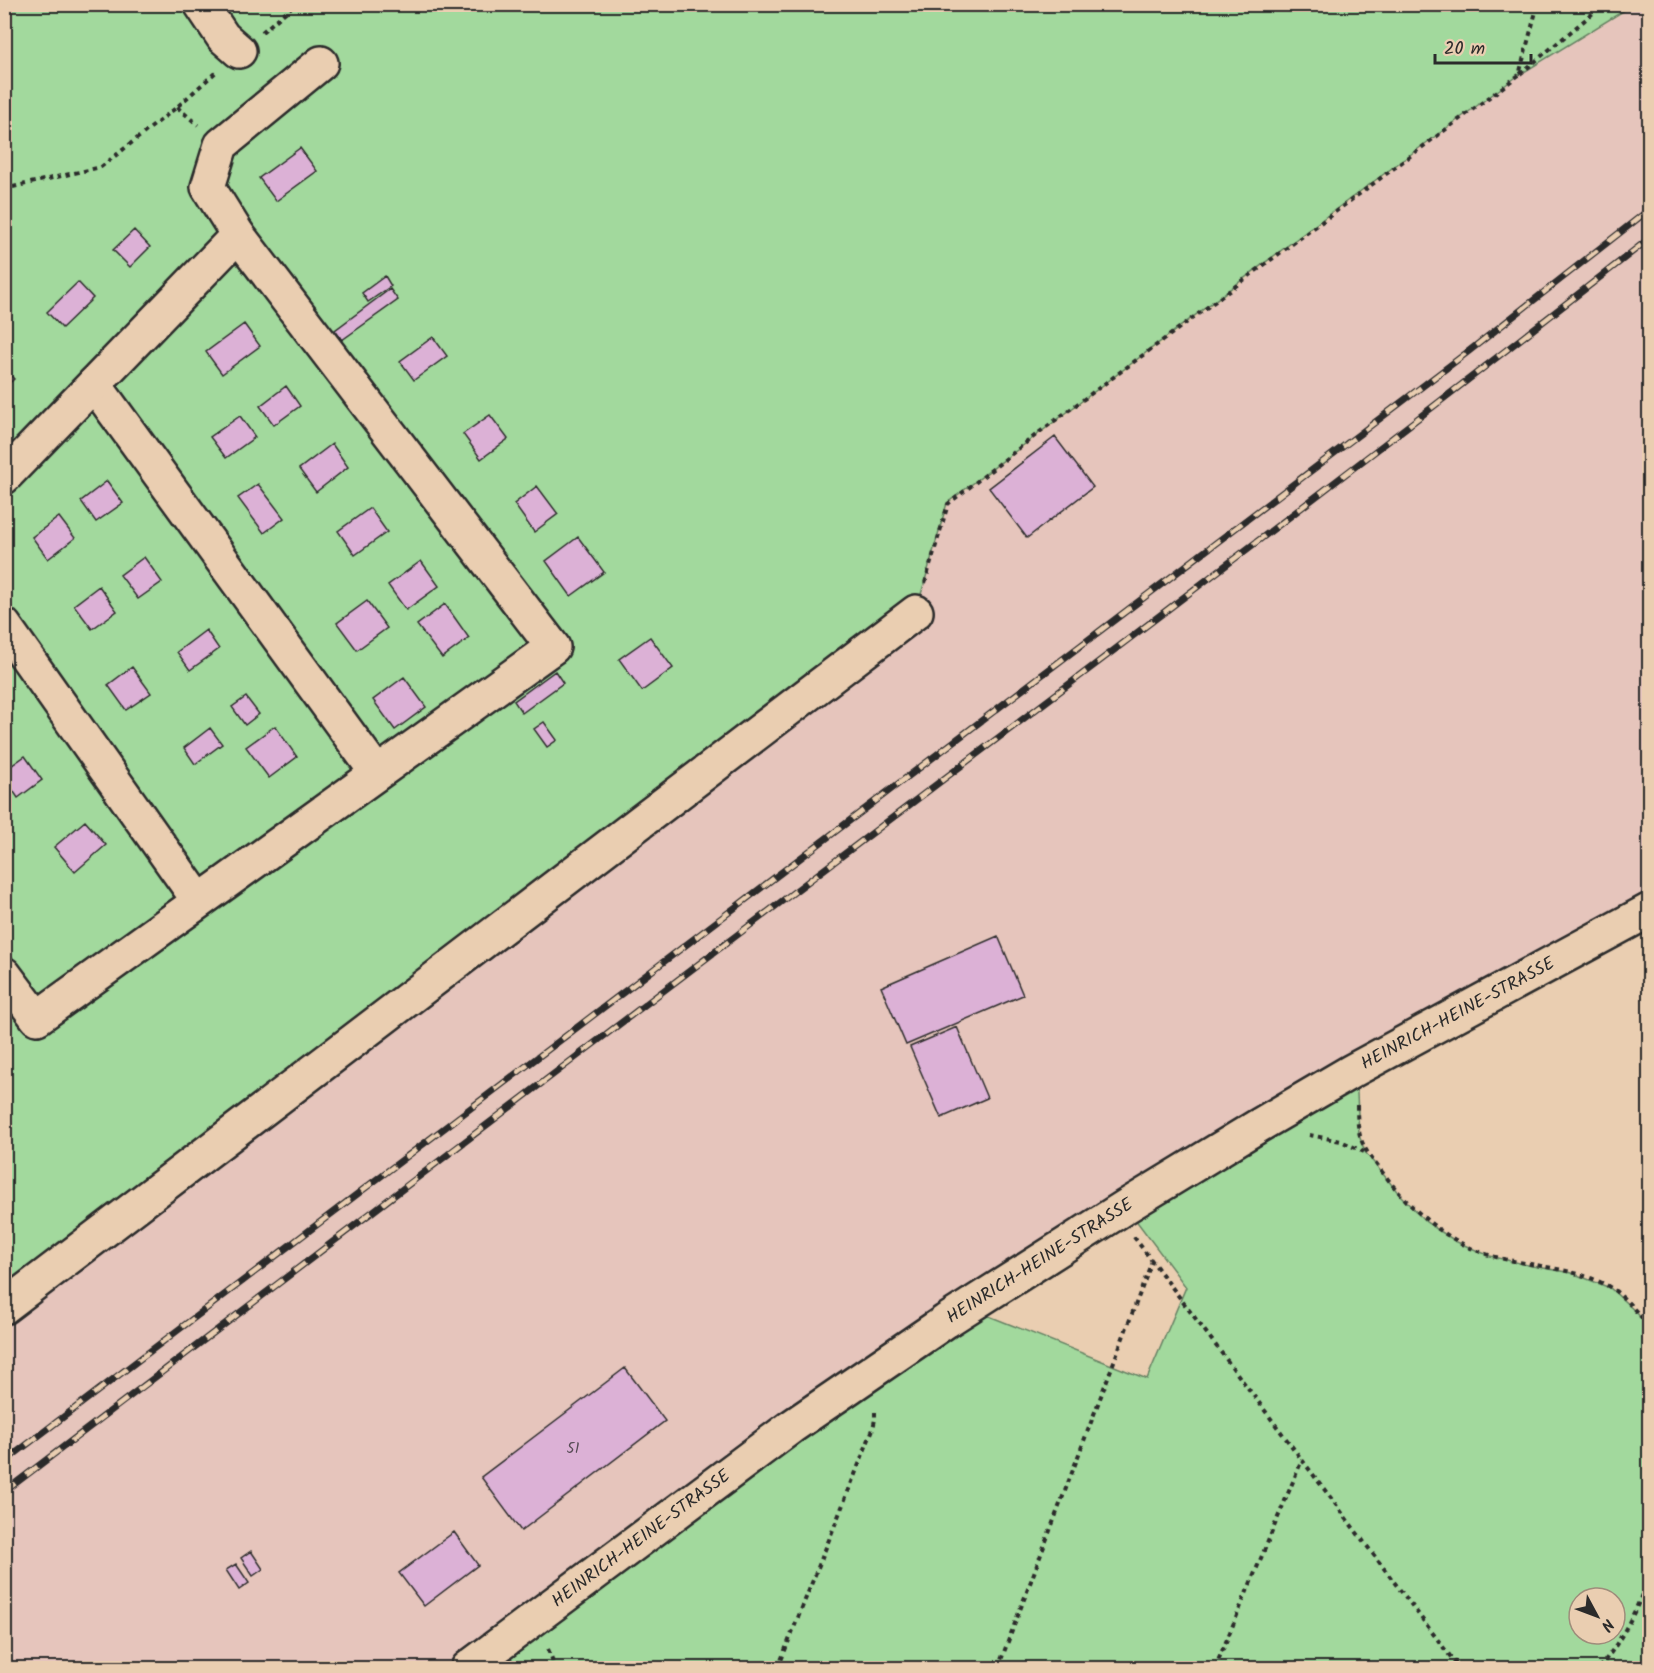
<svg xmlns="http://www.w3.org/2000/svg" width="1654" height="1673" viewBox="0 0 1654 1673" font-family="Kalam,sans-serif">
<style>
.built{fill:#e6c5bc}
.green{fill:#a2d99d;stroke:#668264;stroke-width:1.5;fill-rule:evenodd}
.building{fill:#dcb1d6;stroke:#2b2b2b;stroke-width:1.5}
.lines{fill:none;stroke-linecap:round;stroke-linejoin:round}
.minor-casing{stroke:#2b2b2b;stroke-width:38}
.path{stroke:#2b2b2b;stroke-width:4;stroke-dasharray:4.5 4.5;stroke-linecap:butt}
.minor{stroke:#eaceb1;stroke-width:33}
.rail-casing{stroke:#2b2b2b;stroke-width:7}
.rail{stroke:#eaceb1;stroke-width:4.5;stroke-dasharray:14;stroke-linecap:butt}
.labels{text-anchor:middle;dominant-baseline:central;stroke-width:4.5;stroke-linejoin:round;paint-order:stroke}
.number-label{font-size:15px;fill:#574c56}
.street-label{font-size:18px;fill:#2b2b2b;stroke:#eaceb1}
</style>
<rect width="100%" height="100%" fill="#eaceb1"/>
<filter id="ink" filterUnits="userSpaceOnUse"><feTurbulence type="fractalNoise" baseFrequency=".0167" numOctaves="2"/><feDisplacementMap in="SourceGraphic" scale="12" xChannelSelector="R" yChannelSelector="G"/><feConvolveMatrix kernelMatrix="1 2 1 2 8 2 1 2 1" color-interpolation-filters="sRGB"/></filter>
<g filter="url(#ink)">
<path class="built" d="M1635,5H1649V909L1257,1126L467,1668H5V1307L916,612L948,504L1519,75Z"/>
<path class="green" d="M5,5H1633L1519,75L1332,212L947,503L916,612L5,1306Z
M1352,1072L1357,1093L1359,1135L1365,1152L1400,1195L1426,1222L1457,1242L1490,1256L1532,1266L1572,1273L1610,1288L1637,1313L1649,1328V1668H468L969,1308L1147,1379L1186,1287L1126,1207ZM1579,1598H1615V1634H1579Z"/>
<path class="building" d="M300,148L317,171L276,201L259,178Z
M134,230L150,247L130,267L113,250Z
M385,276L391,286L368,302L362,293Z
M78,282L93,298L62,328L47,312Z
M390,289L398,300L342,340L335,330Z
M244,324L260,346L222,374L206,352Z
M433,337L447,356L414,380L400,361Z
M4,369L14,379L4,388Z
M286,386L300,406L274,425L260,406Z
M490,415L508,439L481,459L463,434Z
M240,416L255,437L226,458L210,437Z
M1055,437L1093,487L1027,538L989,488Z
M332,444L348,467L316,492L299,469Z
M107,481L123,503L96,522L81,501Z
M258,484L284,518L264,533L238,498Z
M537,486L558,514L534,532L514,504Z
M370,508L387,532L355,555L338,531Z
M59,517L75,538L48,559L32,537Z
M578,537L604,572L571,596L546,561Z
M144,557L162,582L138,599L120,575Z
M421,561L439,586L406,610L388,585Z
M99,586L117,611L92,629L74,605Z
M367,601L387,628L357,650L337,623Z
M445,604L469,638L442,658L417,625Z
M206,630L219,649L190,670L177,652Z
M650,637L673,668L642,691L619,659Z
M132,667L151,693L126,710L108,685Z
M555,671L563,683L522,713L514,701Z
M404,677L426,707L395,730L373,700Z
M246,697L259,714L245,725L232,707Z
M544,722L557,740L547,747L534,729Z
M275,726L297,757L269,778L246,747Z
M210,728L222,744L195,764L184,748Z
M25,756L42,780L18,798L4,777V771Z
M85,821L106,845L75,872L54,847Z
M998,936L1023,995L906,1045L881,987Z
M957,1027L987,1098L941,1118L910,1047Z
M625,1368L665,1421L521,1531L481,1477Z
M454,1532L478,1565L424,1606L399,1573Z
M251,1551L263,1569L253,1576L241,1558Z
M236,1564L249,1583L239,1590L226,1570Z"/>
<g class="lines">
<g class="minor-casing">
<g id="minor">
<path d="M201,4L223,37L239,51"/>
<path d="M94,384L377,773"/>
<path d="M4,477L238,235"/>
<path d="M4,625L199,901"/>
<path d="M4,974L37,1018L553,647L238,235L208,187L221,145L321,63"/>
<path d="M4,1307L916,612"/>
<path id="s1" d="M468,1668L791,1427L946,1321L1125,1207L1258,1126L1352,1071L1650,910"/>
</g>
</g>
<path class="path" d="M262,32L295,4
M1520,74L1604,4
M177,107L198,125
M4,189L101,167L177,107L216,72
M925,583L948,504L1041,431L1519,75L1538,4
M1357,1105C1357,1143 1364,1149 1387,1178C1414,1213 1449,1243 1492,1256C1527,1266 1581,1268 1611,1288C1626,1298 1638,1314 1650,1327
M1309,1135L1341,1141L1364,1152
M1134,1237L1459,1668
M548,1649L552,1659L553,1668
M778,1668L873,1429L875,1419V1409
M998,1668L1152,1261
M1215,1668L1302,1460
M1599,1668C1621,1642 1639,1606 1650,1573"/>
<use href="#minor" class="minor"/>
<g class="rail-casing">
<path id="rail" d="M4,1462L1469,351L1650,209
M4,1492C181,1358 357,1223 534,1089C906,806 1282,527 1650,238"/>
</g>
<use href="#rail" class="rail"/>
</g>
</g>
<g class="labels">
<g class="number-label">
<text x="573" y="1449">51</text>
</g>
<g class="street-label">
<text stroke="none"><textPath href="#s1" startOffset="1188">HEINRICH-HEINE-STRASSE</textPath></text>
<text stroke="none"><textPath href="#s1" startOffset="702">HEINRICH-HEINE-STRASSE</textPath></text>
<text stroke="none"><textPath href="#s1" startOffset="216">HEINRICH-HEINE-STRASSE</textPath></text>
</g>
</g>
<rect width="1654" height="1673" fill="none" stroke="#eaceb1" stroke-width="24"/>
<rect x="12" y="12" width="1630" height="1649" fill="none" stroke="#2b2b2b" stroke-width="2" filter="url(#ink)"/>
<g transform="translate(1597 1616) rotate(131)"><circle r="28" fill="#eaceb1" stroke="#9e8d7b" stroke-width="1.5"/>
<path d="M0-4.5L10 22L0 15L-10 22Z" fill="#2b2b2b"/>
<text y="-9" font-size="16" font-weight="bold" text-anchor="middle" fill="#2b2b2b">N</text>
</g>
<path d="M1435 54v9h96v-9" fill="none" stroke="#2b2b2b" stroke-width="3"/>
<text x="1444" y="54" font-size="18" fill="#2b2b2b" stroke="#eaceb1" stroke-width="4.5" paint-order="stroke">20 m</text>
</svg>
